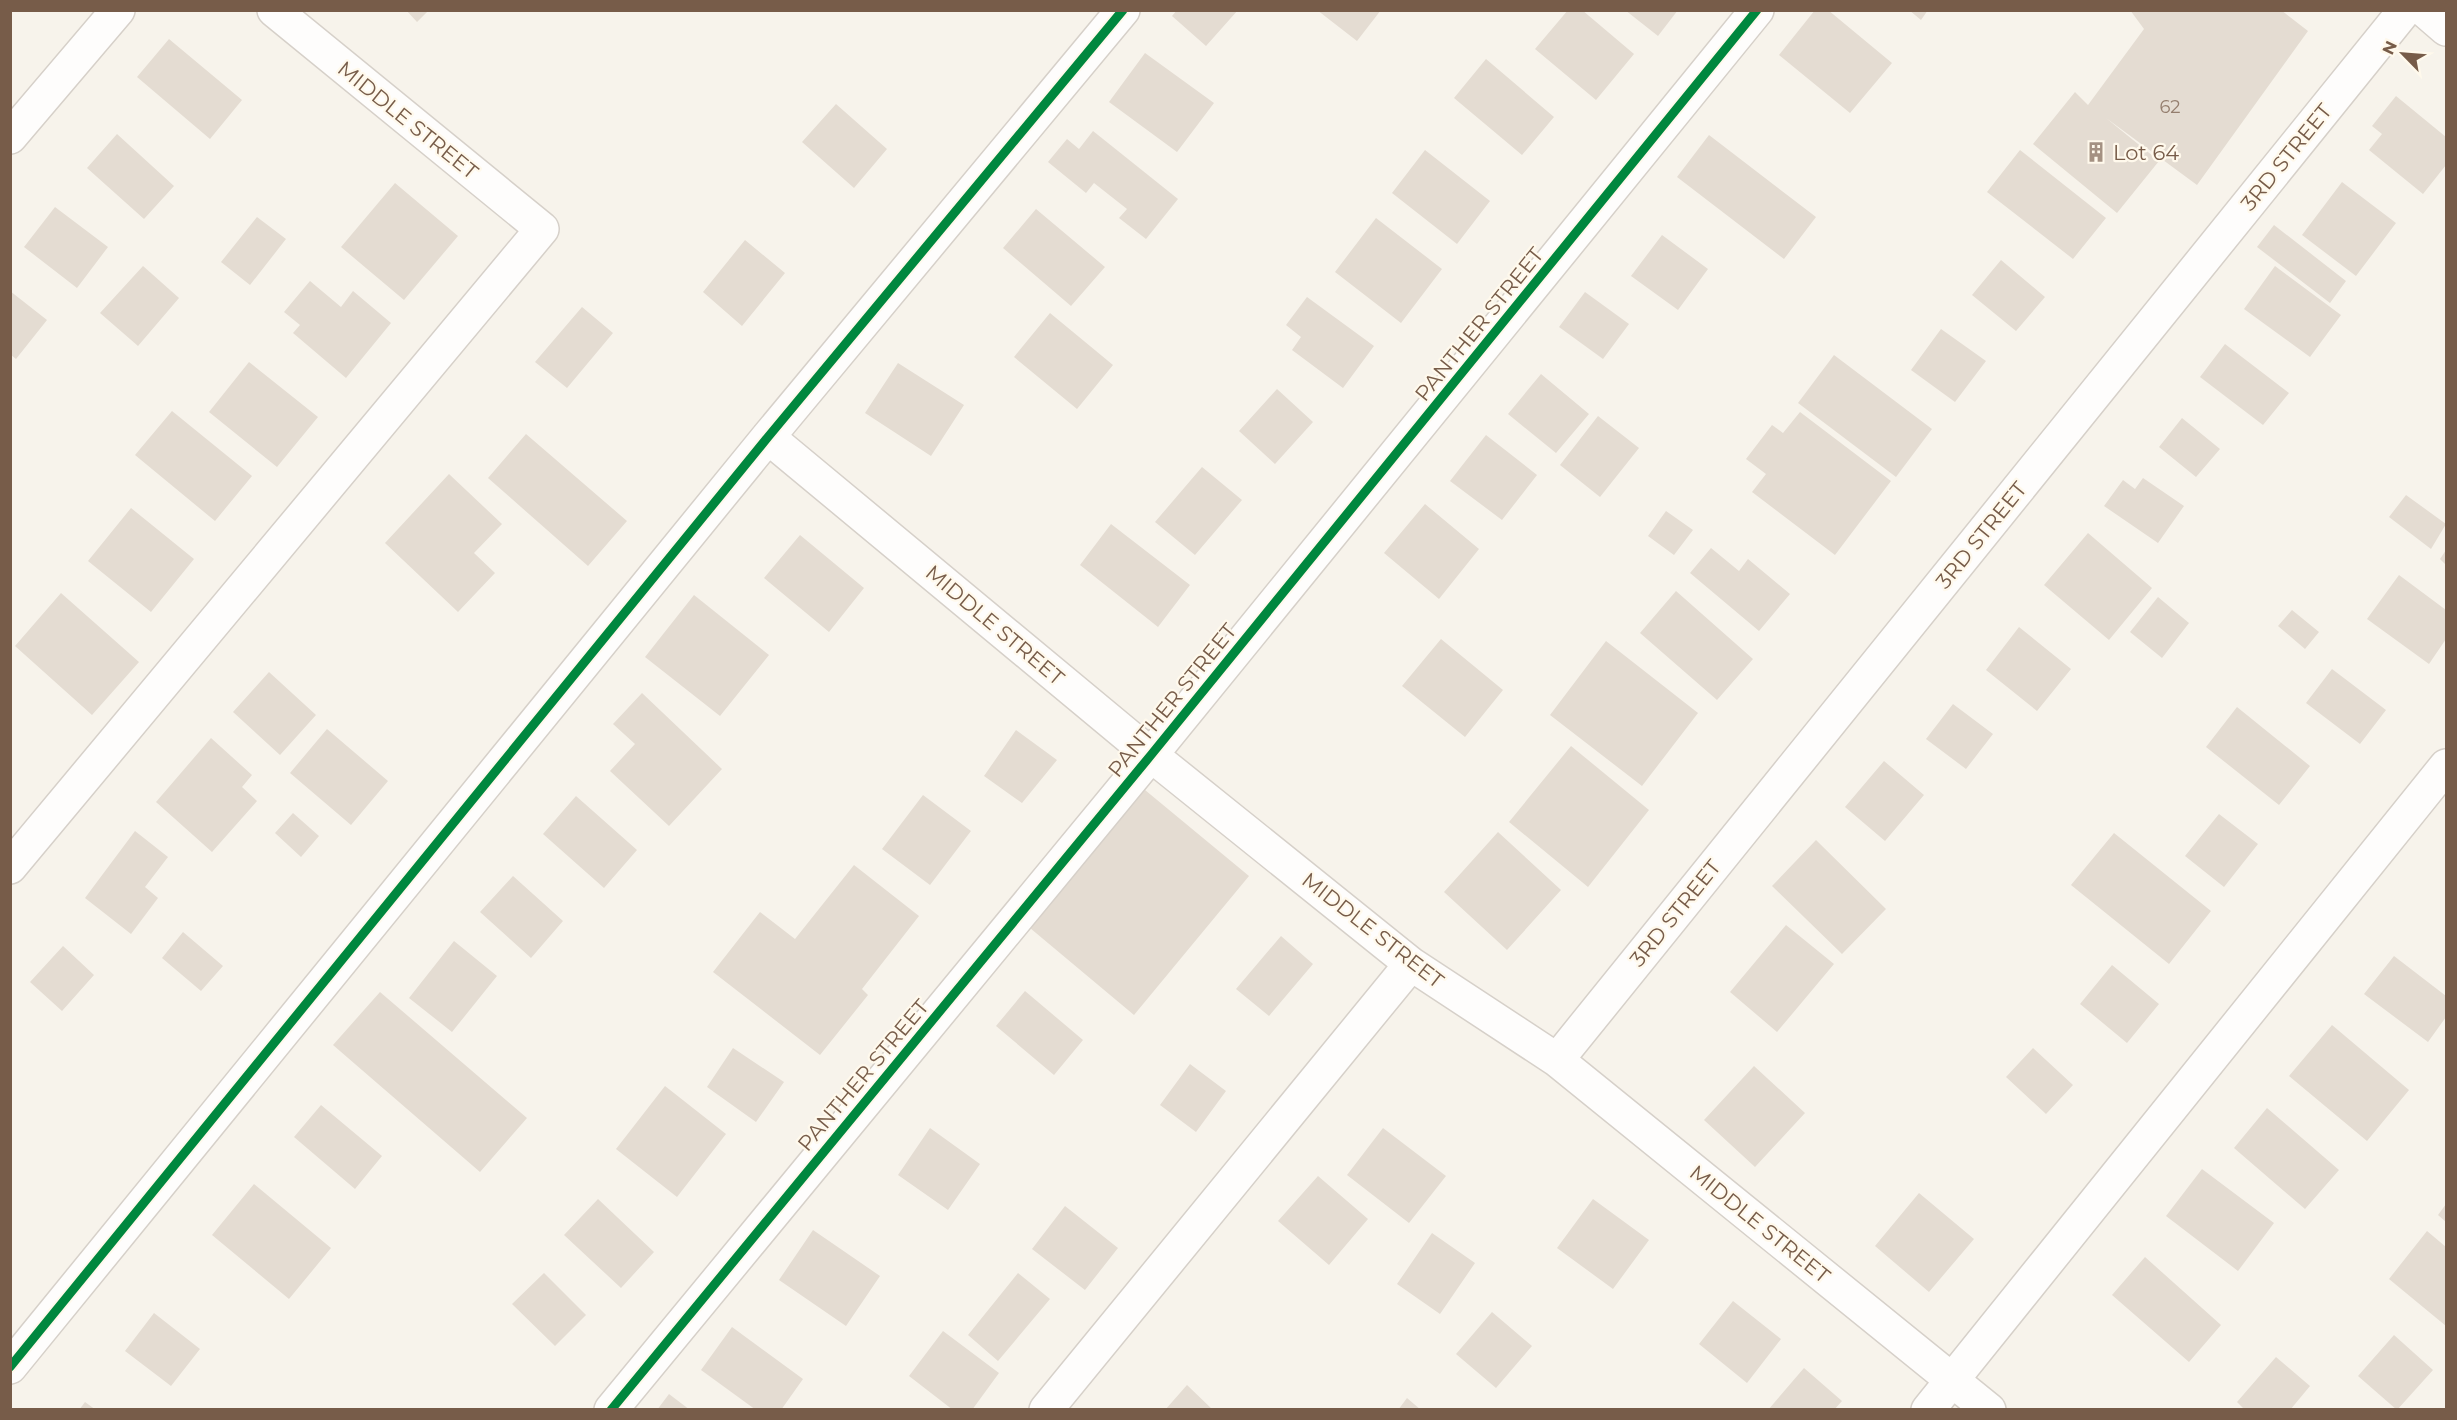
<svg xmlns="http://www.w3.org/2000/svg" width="2457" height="1420" viewBox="0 0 2457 1420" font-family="Montserrat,sans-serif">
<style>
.building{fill:#e4dcd2}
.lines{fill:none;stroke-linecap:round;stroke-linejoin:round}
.minor-casing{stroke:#d6d0c9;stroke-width:36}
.minor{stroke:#fefdfc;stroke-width:33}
.cycleway-casing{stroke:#fff9ec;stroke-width:13}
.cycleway{stroke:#00873e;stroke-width:9}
.labels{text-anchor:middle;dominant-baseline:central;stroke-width:4.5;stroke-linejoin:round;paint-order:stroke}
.number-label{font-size:18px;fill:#947e6e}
.street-label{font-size:21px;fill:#775c49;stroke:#fff9ec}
.poi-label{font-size:21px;fill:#775c49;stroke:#fff9ec;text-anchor:start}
</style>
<rect width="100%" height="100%" fill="#f7f3eb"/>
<path class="building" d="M406,10H429L417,22Z
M1177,10H1238L1206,46L1172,16Z
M1317,10H1381L1357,41Z
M1568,10H1582L1634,54L1596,100L1535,49Z
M1625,10H1678L1658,36Z
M1815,10H1828L1892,63L1850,113L1779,55Z
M1909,10H1928L1921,20Z
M2130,10H2281L2308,31L2197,185L2106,118L2159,161L2117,213L2033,144L2075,92L2088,105L2144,29Z
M169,39L242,100L210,139L137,77Z
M1145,53L1214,103L1177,152L1109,102Z
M1486,59L1554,117L1522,155L1454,98Z
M2396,96L2446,137V165L2423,194L2369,150L2382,134L2372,126Z
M836,104L887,149L854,188L802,142Z
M1093,131L1178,199L1146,239L1119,218L1127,209L1094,183L1086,193L1048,162L1067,139L1079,149Z
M117,134L174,186L144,219L87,168Z
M1709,135L1816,217L1784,259L1677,177Z
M1425,150L1490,201L1457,244L1392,193Z
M2020,150L2106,218L2073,259L1987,192Z
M2342,182L2396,223L2356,276L2302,235Z
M395,183L458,236L404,300L341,247Z
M55,207L108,247L77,288L24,247Z
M1036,209L1105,267L1071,306L1003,248Z
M257,217L286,239L250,285L221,262Z
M1376,218L1442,269L1401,323L1335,272Z
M2274,225L2346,281L2330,303L2257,247Z
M1662,235L1708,269L1678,310L1631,276Z
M745,240L785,273L742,326L703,292Z
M2001,260L2045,297L2016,331L1972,295Z
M143,266L179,298L138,346L100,313Z
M2275,266L2341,315L2310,357L2244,309Z
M310,281L341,307L353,291L391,323L346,378L293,333L300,325L284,312Z
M10,291L47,320L16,359L10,354Z
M1585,292L1629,324L1603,359L1559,327Z
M1307,297L1374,346L1343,388L1292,350L1301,337L1286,325Z
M582,307L613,333L567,388L535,362Z
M1050,313L1113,365L1077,409L1014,357Z
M1941,329L1986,361L1955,402L1911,370Z
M2225,344L2289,393L2263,425L2200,377Z
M1834,355L1932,429L1896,477L1798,403Z
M249,362L318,417L277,467L209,412Z
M898,363L964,405L931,456L865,413Z
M1541,374L1589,414L1556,453L1508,414Z
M1277,389L1313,422L1275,464L1239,431Z
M172,411L252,476L215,521L135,455Z
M1800,412L1891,481L1835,555L1752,492L1766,474L1746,459L1772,425L1783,433Z
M1598,416L1639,448L1600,497L1560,465Z
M2182,418L2220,449L2196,477L2159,447Z
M526,434L627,521L588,566L488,478Z
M1486,435L1537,475L1502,520L1450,481Z
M1202,467L1242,500L1195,555L1155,522Z
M449,474L502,524L474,553L495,573L458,612L385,543Z
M2143,478L2184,506L2158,543L2104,506L2123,480L2135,489Z
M2406,495L2446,524L2431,549L2389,517Z
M1425,504L1479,549L1439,599L1384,553Z
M131,508L194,559L151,612L88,561Z
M1666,511L1693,530L1674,555L1648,536Z
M1111,524L1190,585L1158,627L1080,565Z
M2088,533L2152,588L2109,640L2044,585Z
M800,535L864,588L829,632L764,578Z
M1711,548L1739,571L1748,559L1790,594L1759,631L1690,573Z
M2446,550V565L2440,559Z
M2399,575L2446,610V639L2429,664L2367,619Z
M1676,591L1753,659L1717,700L1640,633Z
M61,593L139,662L92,715L15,646Z
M694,595L769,655L720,716L645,657Z
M2158,597L2189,623L2162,658L2130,632Z
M2292,610L2319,632L2305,649L2278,626Z
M2019,627L2071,669L2037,711L1986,670Z
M1441,639L1503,690L1465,737L1402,686Z
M1606,641L1698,713L1642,786L1550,715Z
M2332,669L2386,710L2360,744L2306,703Z
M269,672L316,715L280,755L233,712Z
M642,693L722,769L669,826L610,771L635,744L613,724Z
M1953,704L1993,734L1966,769L1926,739Z
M2237,707L2310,766L2279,805L2206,747Z
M327,729L388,781L351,825L290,773Z
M1016,730L1057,760L1022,803L984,776Z
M211,738L252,775L242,787L257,801L212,852L156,802Z
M1571,746L1649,810L1588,887L1509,822Z
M1884,761L1924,795L1885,841L1845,807Z
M1145,790L1249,876L1134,1015L1030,928Z
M923,795L971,831L930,885L882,849Z
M576,796L637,850L604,888L543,834Z
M293,813L319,836L301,857L275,833Z
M2219,814L2258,844L2224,887L2185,856Z
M135,831L168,857L145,887L158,898L131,934L85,898Z
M1498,832L1561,890L1507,950L1444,892Z
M2114,833L2211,911L2169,964L2071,885Z
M1816,840L1886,909L1842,954L1772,886Z
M854,865L919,916L862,989L868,995L820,1055L713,972L760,912L795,939Z
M513,876L563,921L531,958L480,912Z
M1786,925L1834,964L1777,1032L1730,992Z
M183,932L223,966L201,991L162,958Z
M1281,936L1313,964L1269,1016L1236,989Z
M454,941L497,976L452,1032L409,998Z
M63,946L94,975L62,1011L30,982Z
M2394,956L2446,996V1017L2428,1042L2364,994Z
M2112,965L2159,1004L2127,1043L2080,1004Z
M1025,991L1083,1040L1054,1075L996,1026Z
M380,992L527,1118L480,1172L333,1045Z
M2332,1025L2409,1090L2367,1141L2289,1076Z
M733,1048L784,1082L756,1122L707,1087Z
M2033,1048L2073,1085L2046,1114L2006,1077Z
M1190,1064L1226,1091L1196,1132L1160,1105Z
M1754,1066L1805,1113L1755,1167L1704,1120Z
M665,1086L726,1134L677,1197L616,1149Z
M321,1105L382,1156L355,1189L294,1137Z
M2267,1108L2339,1170L2305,1209L2234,1148Z
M930,1128L980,1164L948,1210L898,1175Z
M1383,1128L1446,1176L1409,1223L1347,1175Z
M2202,1169L2274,1223L2238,1271L2166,1216Z
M1318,1176L1368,1219L1329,1265L1278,1221Z
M254,1184L331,1248L289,1299L212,1235Z
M1919,1193L1974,1239L1929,1292L1875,1246Z
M598,1199L654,1252L621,1288L564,1235Z
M1593,1199L1649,1240L1613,1289L1557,1248Z
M2446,1204V1222L2438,1215Z
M1065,1206L1118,1248L1085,1290L1032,1249Z
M813,1230L880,1276L846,1326L779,1280Z
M2427,1231L2446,1247V1326L2389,1279Z
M1432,1233L1475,1263L1440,1314L1397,1284Z
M2145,1257L2221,1325L2189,1362L2112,1295Z
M544,1273L586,1315L555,1346L512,1304Z
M1018,1273L1050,1299L998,1361L968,1335Z
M1733,1301L1781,1339L1747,1383L1699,1344Z
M1492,1312L1532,1346L1496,1388L1456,1354Z
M154,1313L200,1349L171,1386L125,1351Z
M732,1327L803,1379L781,1410H756L701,1370Z
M943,1331L999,1373L972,1410H953L909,1376Z
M2394,1335L2433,1370L2397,1410L2358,1376Z
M2276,1357L2310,1386L2290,1410H2245L2237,1402Z
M1804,1368L1842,1401L1834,1410H1768Z
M1187,1385L1213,1410H1165Z
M669,1394L690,1410H657Z
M1407,1398L1421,1410H1398Z
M85,1402L96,1410H79Z"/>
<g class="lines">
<g class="minor-casing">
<path id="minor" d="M2424,10L2446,29
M10,137L118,10
M768,437L1151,755L1411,964L1557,1060L1989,1410
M10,867L542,229L274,10
M1557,1060L2405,10
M10,1367L768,437L1123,10
M611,1410L1151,755L1757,10
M1046,1410L1411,964
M1928,1410L2446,766"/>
</g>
<use href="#minor" class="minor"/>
<g class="cycleway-casing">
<path id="cycleway" d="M10,1367L768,437L1123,10
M611,1410L1151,755L1757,10"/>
</g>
<use href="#cycleway" class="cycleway"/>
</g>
<defs>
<g id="building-bare" transform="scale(1.62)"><path d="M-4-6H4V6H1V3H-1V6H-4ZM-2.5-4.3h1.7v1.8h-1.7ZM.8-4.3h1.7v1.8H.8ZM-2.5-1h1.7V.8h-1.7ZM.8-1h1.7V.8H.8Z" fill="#a49182" stroke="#fff9ec" stroke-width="2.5" paint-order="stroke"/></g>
</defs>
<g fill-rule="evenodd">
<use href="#building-bare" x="2096" y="152"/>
</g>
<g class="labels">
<g class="number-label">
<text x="2170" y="107">62</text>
</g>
<g class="street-label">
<text transform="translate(408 120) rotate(39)">MIDDLE STREET</text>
<text transform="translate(2286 157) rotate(-51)">3RD STREET</text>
<text transform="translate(1479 324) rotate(-51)">PANTHER STREET</text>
<text transform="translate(1981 535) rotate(-51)">3RD STREET</text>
<text transform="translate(995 625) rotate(40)">MIDDLE STREET</text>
<text transform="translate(1172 700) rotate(-51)">PANTHER STREET</text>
<text transform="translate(1675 913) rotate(-51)">3RD STREET</text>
<text transform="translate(1373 930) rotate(38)">MIDDLE STREET</text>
<text transform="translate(863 1075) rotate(-50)">PANTHER STREET</text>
<text transform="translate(1760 1224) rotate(39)">MIDDLE STREET</text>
</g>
<g class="poi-label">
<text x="2113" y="152">Lot 64</text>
</g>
</g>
<rect width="2457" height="1420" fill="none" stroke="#775c49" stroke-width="24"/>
<g transform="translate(2403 54) rotate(295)" stroke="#fff9ec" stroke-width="4.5" paint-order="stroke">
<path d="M0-4.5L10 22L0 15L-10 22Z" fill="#775c49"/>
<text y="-9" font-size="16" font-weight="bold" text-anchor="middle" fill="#775c49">N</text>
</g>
</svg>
